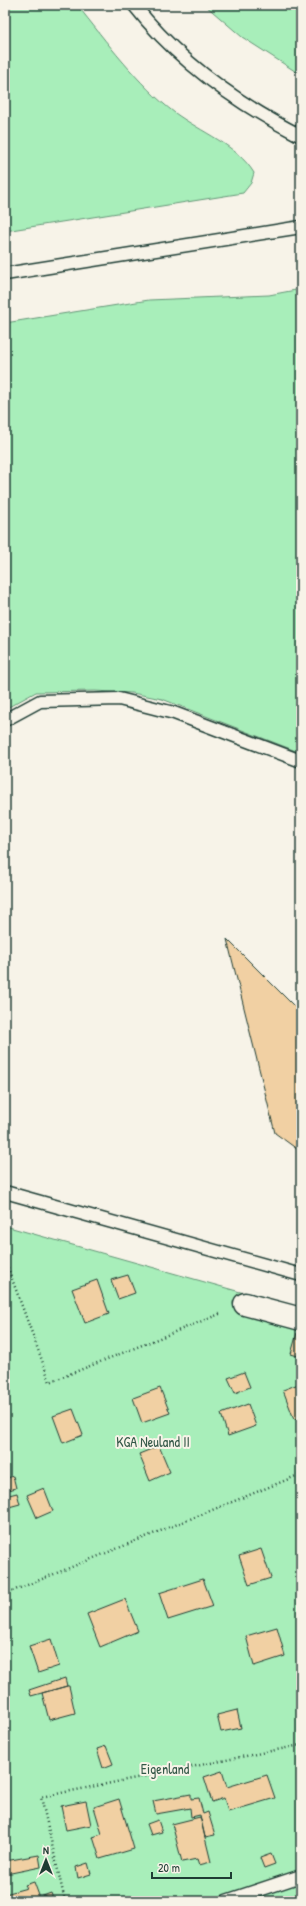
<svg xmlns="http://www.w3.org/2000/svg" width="306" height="1906" viewBox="0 0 306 1906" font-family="'Patrick Hand',sans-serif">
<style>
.green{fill:#a8eeba;stroke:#649677}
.building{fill:#f1d0a3;stroke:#1f3d34}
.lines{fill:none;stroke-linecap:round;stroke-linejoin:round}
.lane-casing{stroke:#1f3d34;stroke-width:15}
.street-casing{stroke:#1f3d34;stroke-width:25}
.path{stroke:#1f3d34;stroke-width:2.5;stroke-dasharray:1 3;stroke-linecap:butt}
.lane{stroke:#f7f3e8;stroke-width:12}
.street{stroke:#f7f3e8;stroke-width:22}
.labels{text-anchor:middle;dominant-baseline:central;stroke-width:4;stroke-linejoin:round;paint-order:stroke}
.park-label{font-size:14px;fill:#345848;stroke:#f7f3e8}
</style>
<rect width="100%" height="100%" fill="#f7f3e8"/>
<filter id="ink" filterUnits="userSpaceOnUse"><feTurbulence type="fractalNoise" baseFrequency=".025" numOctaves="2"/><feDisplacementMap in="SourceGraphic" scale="8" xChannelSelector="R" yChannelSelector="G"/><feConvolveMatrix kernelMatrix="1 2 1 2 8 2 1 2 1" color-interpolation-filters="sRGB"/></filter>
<g filter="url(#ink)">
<path class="green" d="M5,5H77C106,41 138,85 175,113C201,132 237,145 254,173L251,183L243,193L5,231Z
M205,5H301V75L242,37Z
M301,289V753L162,699L132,693L95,691L36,692L5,709V323L149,300L269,295Z
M5,1226L301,1309V1901H5Z"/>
<path class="building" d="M227,939L301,1013V1152L275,1133Z
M128,1275L135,1293L118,1299L111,1280Z
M97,1280L109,1314L85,1323L72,1289Z
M297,1333L301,1334V1357L291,1354Z
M244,1372L250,1387L235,1393L228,1378Z
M301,1383V1417L294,1419L283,1390Z
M160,1388L170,1413L142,1423L133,1398Z
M248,1404L256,1426L228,1436L221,1414Z
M73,1409L83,1435L63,1443L53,1416Z
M159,1446L170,1472L150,1481L139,1454Z
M13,1476L16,1488L5,1491V1479Z
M44,1488L53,1511L37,1518L27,1495Z
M17,1493L20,1504L5,1508V1496Z
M261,1549L271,1578L249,1585L239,1556Z
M203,1579L213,1606L168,1620L159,1593Z
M125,1599L138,1631L100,1647L87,1614Z
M277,1627L285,1656L254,1666L246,1636Z
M51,1639L59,1666L38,1673L29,1646Z
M65,1678L67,1686L31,1696L29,1690Z
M67,1686H69L75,1713L49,1720L42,1693Z
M237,1710L241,1728L221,1732L217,1715Z
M106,1746L113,1764L103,1768L97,1749Z
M222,1771L227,1787L267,1775L275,1798L228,1812L224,1798L212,1802L204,1777Z
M191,1794V1799L199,1798L203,1814L208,1812L215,1835L205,1837L200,1815L191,1817L190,1808L156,1814L153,1801Z
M119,1799L134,1849L100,1859L93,1837L102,1834L94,1807Z
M86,1801L91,1825L66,1830L61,1806Z
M200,1817L211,1862L199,1865L197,1859L182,1862L172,1824Z
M158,1820L162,1832L151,1835L147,1824Z
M271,1854L275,1864L264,1868L260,1858Z
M39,1855L41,1867L6,1874L5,1861Z
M88,1863L91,1874L78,1878L76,1867Z
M34,1882L41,1901H5V1894L27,1888L25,1885Z
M51,1893L54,1901H41L40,1897Z"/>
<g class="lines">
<g class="lane-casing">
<path id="lane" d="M134,5C178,61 238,104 301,136
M5,274L301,227
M5,720L40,701L119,699L174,713L301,761
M5,1192L301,1275
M226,1901L301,1876"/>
</g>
<g class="street-casing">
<path id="street" d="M245,1304L301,1319"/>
</g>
<path class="path" d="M5,1260L50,1382L222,1313
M5,1594L301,1474
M65,1901L41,1797L301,1745"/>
<use href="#lane" class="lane"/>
<use href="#street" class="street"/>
</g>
</g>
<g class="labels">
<g class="park-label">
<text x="153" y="1441">KGA Neuland II</text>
<text x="165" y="1768">Eigenland</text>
</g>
</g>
<rect width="306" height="1906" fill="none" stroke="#f7f3e8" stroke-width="20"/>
<rect x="10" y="10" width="286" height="1886" fill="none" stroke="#1f3d34" stroke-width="1.5" filter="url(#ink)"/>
<g transform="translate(46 1860)" stroke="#f7f3e8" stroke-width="3" paint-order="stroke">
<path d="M0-3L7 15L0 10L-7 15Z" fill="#1f3d34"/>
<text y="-6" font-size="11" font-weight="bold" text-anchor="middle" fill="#1f3d34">N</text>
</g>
<path d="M152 1872v6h79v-6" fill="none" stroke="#1f3d34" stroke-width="2"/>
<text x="158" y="1872" font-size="12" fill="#1f3d34" stroke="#f7f3e8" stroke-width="3" paint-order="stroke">20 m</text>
</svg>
